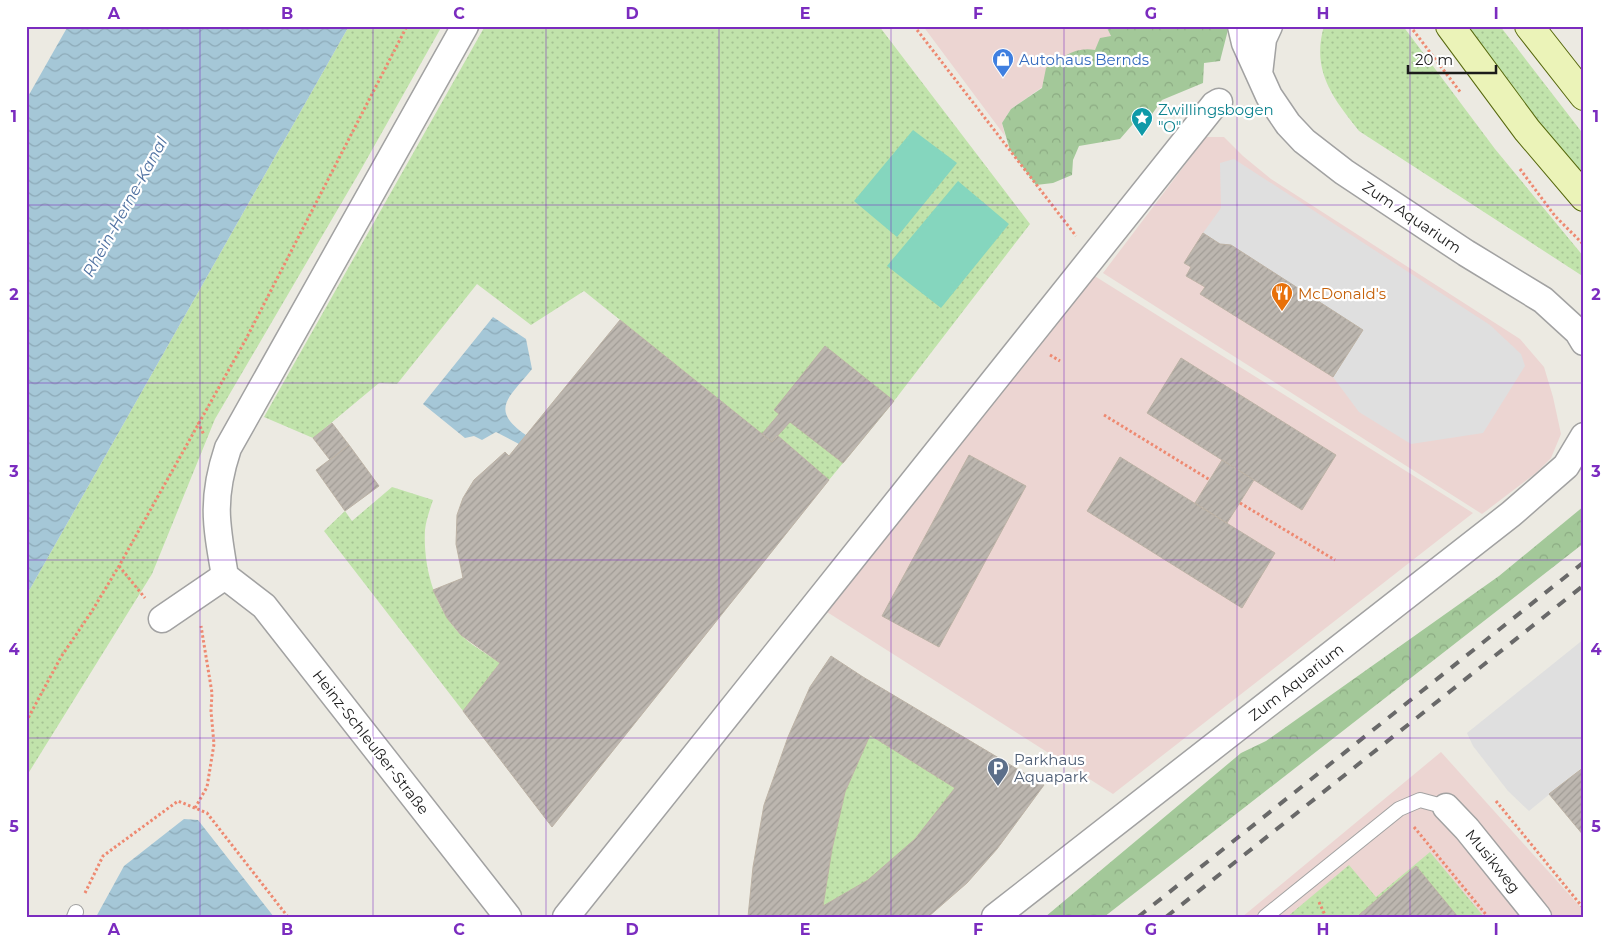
<svg xmlns="http://www.w3.org/2000/svg" width="1610" height="943" viewBox="0 0 1610 943" font-family="Montserrat,sans-serif">
<style>
.commercial{fill:#ecd5d2}
.grass{fill:url(#grass-dots)}
.forest{fill:url(#forest-crowns)}
.pitch{fill:#85d6be}
.parking{fill:#dfdfdf}
.water{fill:url(#water-waves)}
.building{fill:url(#building-hatch);stroke:#bcb2a5;fill-rule:evenodd}
.lines{fill:none;stroke-linecap:round;stroke-linejoin:round}
.lane-casing{stroke:#a2a2a2;stroke-width:16}
.street-casing{stroke:#a2a2a2;stroke-width:29}
.secondary-casing{stroke:#56680d;stroke-width:30}
.path{stroke:#ee8971;stroke-width:3;stroke-dasharray:2.5 2.5;stroke-linecap:butt}
.lane{stroke:#fff;stroke-width:14}
.street{stroke:#fff;stroke-width:26}
.secondary{stroke:#ebf3b8;stroke-width:28}
.rail{stroke:#696969;stroke-width:4;stroke-dasharray:10 10;stroke-linecap:butt}
.grid{fill:none;stroke:#7b2cbf;stroke-width:1;stroke-opacity:0.55}
.labels{text-anchor:middle;dominant-baseline:central;stroke-width:4.5;stroke-linejoin:round;paint-order:stroke}
.shop-label{font-size:15px;fill:#366cbe;stroke:#fff;text-anchor:start}
.culture-label{font-size:15px;fill:#0d838f;stroke:#fff;text-anchor:start}
.street-label{font-size:15px;fill:#1b1b1b;stroke:#fff}
.food-label{font-size:15px;fill:#c56008;stroke:#fff;text-anchor:start}
.service-label{font-size:15px;fill:#4e5e75;stroke:#fff;text-anchor:start}
.water-label{font-size:16px;font-style:italic;fill:#5072a2;stroke:#fff}
.neatline{fill:none;stroke:#7b2cbf;stroke-width:2}
.grid-label{font-size:16px;text-anchor:middle;font-weight:bold;fill:#7b2cbf}
</style>
<defs>
<pattern id="grass-dots" width="8" height="8" patternUnits="userSpaceOnUse" patternTransform="scale(1.25)"><rect width="8" height="8" fill="#c1e3ab"/><path d="M2 2h.1M6 6h.1" fill="none" stroke="#a5c293" stroke-width="1.8" stroke-linecap="round"/></pattern>
<pattern id="forest-crowns" width="20" height="18" patternUnits="userSpaceOnUse" patternTransform="scale(1.25)"><rect width="20" height="18" fill="#a3c899"/><path d="M2 6a3 3 0 1 1 6 0M12 15a3 3 0 1 1 6 0" fill="none" stroke="#8cab83"/></pattern>
<pattern id="water-waves" width="16" height="10" patternUnits="userSpaceOnUse" patternTransform="scale(1.25)"><rect width="16" height="10" fill="#a5c7d7"/><path d="M0 5q4-4 8 0t8 0" fill="none" stroke="#8daab8"/></pattern>
<pattern id="building-hatch" width="6" height="6" patternUnits="userSpaceOnUse" patternTransform="scale(1.25)"><rect width="6" height="6" fill="#bcb6af"/><path d="M-1 1l2-2M0 6l6-6M5 7l2-2" fill="none" stroke="#a19c96"/></pattern>
</defs>
<rect width="100%" height="100%" fill="#eceae2"/>
<path class="commercial" d="M923,26H1106L1111,36L1095,50L1011,109L1002,123L1005,136Z
M1206,137H1224L1243,156L1271,179L1520,339L1544,367L1553,397L1561,434L1551,458L1536,473L1482,514L1103,273Z
M1093,275L1473,513L1113,794L827,612Z
M1441,752L1584,911V917H1242Z"/>
<path class="grass" d="M349,26H442L359,173L215,419L152,574L26,777V596Z
M485,26H879L1030,224L894,401L829,480L777,435L772,442L584,291L531,325L477,284L397,384L379,383L313,438L264,417Z
M1324,26H1403L1495,149L1584,257V277L1359,131C1333,98 1311,71 1324,26Z
M1468,26H1500L1584,135V177L1526,106Z
M392,487L433,500C430,509 426,520 425,530C423,566 434,607 460,634C471,645 487,654 500,663L463,711L324,531L345,511L352,521Z
M870,735L955,788L915,839L868,880L823,906L832,849L845,792Z
M1430,852L1484,917H1287L1349,865L1376,897Z"/>
<path class="forest" d="M1106,26H1229L1220,61L1204,63L1203,83L1162,100L1150,117L1133,124L1120,139L1079,146L1073,160L1072,175L1053,183L1036,185L1010,150L1002,123L1011,109L1042,88L1046,68C1061,57 1077,46 1095,50L1100,38L1111,36Z
M1584,506V543L1104,917H1045L1241,753L1266,741L1499,576Z"/>
<path class="pitch" d="M913,130L957,163L897,237L854,201Z
M958,181L1009,224L941,308L887,266Z"/>
<path class="parking" d="M1234,159L1490,325L1521,354L1525,366L1483,433L1411,444L1359,412L1333,377L1362,330L1231,245L1220,244L1203,233L1221,208L1220,163Z
M1584,639V766L1529,811L1508,791L1473,746L1467,733Z"/>
<path class="water" d="M68,26H349L26,596V100Z
M493,317L526,339L532,369C510,397 488,409 526,435L519,444L496,432L482,440L474,436L465,438L423,404Z
M184,819L198,820L274,917H96L124,866Z"/>
<path class="building" d="M1203,233L1220,244L1231,245L1363,330L1333,377L1200,294L1205,287L1186,276L1191,267L1184,263Z
M620,320L772,442L777,435L829,480L552,827L463,711L500,663L461,635L447,618L433,590L463,578L456,544L457,515L463,498L474,480L505,452L509,456Z
M825,346L894,401L843,463L790,422L772,442L762,434L779,414L774,410Z
M1181,358L1336,455L1302,510L1147,413Z
M332,423L349,445L330,460L313,438Z
M349,445L379,486L345,511L316,470Z
M969,455L1026,486L939,647L882,616Z
M1120,457L1275,553L1242,608L1087,511Z
M1222,460L1254,480L1227,523L1195,503Z
M831,656L863,677L1044,785L997,849L967,883L928,917H748L753,867L764,805L788,737L810,687ZM870,735L955,788L915,839L868,880L823,906L832,849L845,792Z
M1584,767V836L1549,794Z
M1416,866L1458,917H1360L1359,915Z"/>
<g class="lines">
<g class="lane-casing">
<path id="lane" d="M74,917L76,912
M1265,917L1399,809L1420,800L1446,807"/>
</g>
<g class="street-casing">
<path id="street" d="M465,26L228,448C211,499 216,524 225,576L264,606L508,917
M1241,26L1245,43L1269,96L1288,124L1304,141L1344,172L1466,253L1543,300L1578,332L1584,342
M1259,74L1263,39L1269,26
M162,619L225,576
M1446,807L1467,829L1538,917
M566,917L1214,105L1219,102
M995,917L1511,514L1566,466L1584,436"/>
</g>
<g class="secondary-casing">
<path id="secondary" d="M1450,26L1527,130L1584,197
M1529,26L1584,96"/>
</g>
<path class="path" d="M914,26L1076,236
M1410,26L1461,93
M26,32L29,26
M1520,169L1555,216L1584,245
M1050,355L1060,361
M1104,415L1210,480
M198,422L204,435
M1240,503L1335,560
M119,566L145,598
M26,722L61,657L92,611L119,566L246,339L407,26
M1496,801L1584,909
M195,808L207,787L214,744L211,711L212,693L201,626
M1414,827L1488,917
M85,893L103,856L178,801L207,813L288,917
M1319,902L1326,917"/>
<use href="#lane" class="lane"/>
<use href="#street" class="street"/>
<use href="#secondary" class="secondary"/>
<path class="rail" d="M1138,917L1584,562
M1166,917L1584,585"/>
</g>
<path class="grid" d="M200,26V917M373,26V917M546,26V917M719,26V917M891,26V917M1064,26V917M1237,26V917M1410,26V917M26,205H1584M26,383H1584M26,560H1584M26,738H1584"/>
<defs>
<g id="shop-pin" transform="scale(1.125)"><path d="M0 17L-7.5 6A9.5 9.5 0 1 1 7.5 6Z" fill="#3f7fe0" stroke="#fff"/><path d="M-5-2.5h2.3a2.7 3.5 0 0 1 5.4 0H5L5.5 6h-11ZM-1.5-2.5h3a1.5 2.3 0 0 0-3 0Z" fill="#fff"/></g>
<g id="sight-pin" transform="scale(1.125)"><path d="M0 17L-7.5 6A9.5 9.5 0 1 1 7.5 6Z" fill="#0f9aa8" stroke="#fff"/><path d="M0-6L1.8-2.2L6-1.7L2.9 1.2L3.7 5.4L0 3.3L-3.7 5.4L-2.9 1.2L-6-1.7L-1.8-2.2Z" fill="#fff"/></g>
<g id="restaurant-pin" transform="scale(1.125)"><path d="M0 17L-7.5 6A9.5 9.5 0 1 1 7.5 6Z" fill="#e8710a" stroke="#fff"/><path d="M-5-6h1v4h1v-4h1v4h1v-4h1v5L-1.5 .5V6h-2V.5L-5-1ZM5-6V6H3V1.5H1.5Q1.5-4 5-6Z" fill="#fff"/></g>
<g id="parking-pin" transform="scale(1.125)"><path d="M0 17L-7.5 6A9.5 9.5 0 1 1 7.5 6Z" fill="#5c6f8a" stroke="#fff"/><path d="M-3.5-5.5H1a3.5 3.5 0 0 1 0 7H-1V5.5H-3.5ZM-1-3.4V-.6H.8a1.4 1.4 0 0 0 0-2.8Z" fill="#fff"/></g>
</defs>
<g fill-rule="evenodd">
<use href="#shop-pin" x="1003" y="59"/>
<use href="#sight-pin" x="1142" y="118"/>
<use href="#restaurant-pin" x="1282" y="293"/>
<use href="#parking-pin" x="998" y="768"/>
</g>
<g class="labels">
<g class="shop-label">
<text x="1019" y="59">Autohaus Bernds</text>
</g>
<g class="culture-label">
<text x="1158" y="109">Zwillingsbogen<tspan x="1158" dy="17">"O"</tspan></text>
</g>
<g class="street-label">
<text transform="translate(1412 217) rotate(34)">Zum Aquarium</text>
<text transform="translate(1296 682) rotate(-38)">Zum Aquarium</text>
<text transform="translate(371 742) rotate(52)">Heinz-Schleußer-Straße</text>
<text transform="translate(1493 861) rotate(51)">Musikweg</text>
</g>
<g class="food-label">
<text x="1298" y="293">McDonald's</text>
</g>
<g class="service-label">
<text x="1014" y="759">Parkhaus<tspan x="1014" dy="17">Aquapark</tspan></text>
</g>
<g class="water-label">
<text transform="translate(125 207) rotate(-61)">Rhein-Herne-Kanal</text>
</g>
</g>
<rect width="1610" height="943" fill="none" stroke="#ffffff" stroke-width="55"/>
<path d="M1408 65v8h88v-8" fill="none" stroke="#1b1b1b" stroke-width="2.5"/>
<text x="1415" y="65" font-size="15" fill="#1b1b1b" stroke="#ffffff" stroke-width="4" paint-order="stroke">20 m</text>
<rect x="28" y="28" width="1554" height="888" class="neatline"/>
<g class="grid-label">
<text x="114" y="19">A</text>
<text x="287" y="19">B</text>
<text x="459" y="19">C</text>
<text x="632" y="19">D</text>
<text x="805" y="19">E</text>
<text x="978" y="19">F</text>
<text x="1151" y="19">G</text>
<text x="1323" y="19">H</text>
<text x="1496" y="19">I</text>
<text x="14" y="122">1</text>
<text x="1596" y="122">1</text>
<text x="14" y="300">2</text>
<text x="1596" y="300">2</text>
<text x="14" y="477">3</text>
<text x="1596" y="477">3</text>
<text x="14" y="655">4</text>
<text x="1596" y="655">4</text>
<text x="14" y="832">5</text>
<text x="1596" y="832">5</text>
<text x="114" y="935">A</text>
<text x="287" y="935">B</text>
<text x="459" y="935">C</text>
<text x="632" y="935">D</text>
<text x="805" y="935">E</text>
<text x="978" y="935">F</text>
<text x="1151" y="935">G</text>
<text x="1323" y="935">H</text>
<text x="1496" y="935">I</text>
</g>
</svg>
